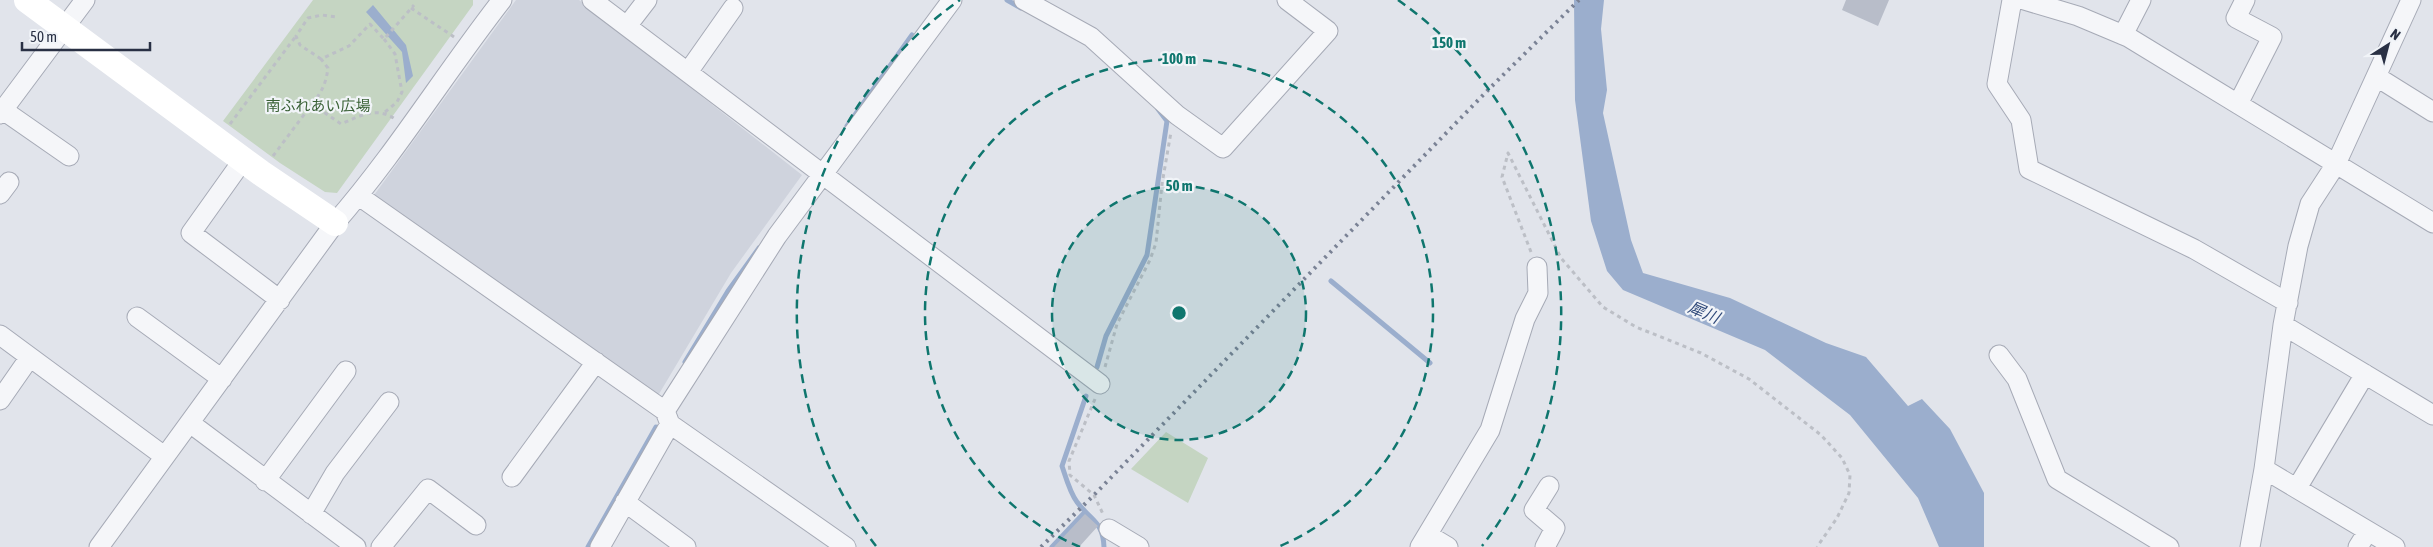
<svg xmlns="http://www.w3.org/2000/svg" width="2433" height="547" viewBox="0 0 2433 547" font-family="'Asap Condensed','Noto Sans JP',sans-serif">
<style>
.built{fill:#cfd3dd}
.green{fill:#c5d5c2}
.water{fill:#9baecd}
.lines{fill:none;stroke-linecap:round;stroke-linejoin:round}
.stream{stroke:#9baecd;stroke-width:5}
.building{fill:#b8bdc9}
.street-casing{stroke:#a6aab6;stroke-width:21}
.path{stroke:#bcbfc6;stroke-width:3;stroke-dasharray:4 4;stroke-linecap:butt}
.street{stroke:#f5f6f9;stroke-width:19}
.secondary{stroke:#fff;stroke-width:26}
.rail{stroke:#7a8295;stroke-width:4;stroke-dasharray:2.5 5;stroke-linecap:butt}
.ring{fill:none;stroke:#0f766e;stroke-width:2.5;stroke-dasharray:9 6}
.labels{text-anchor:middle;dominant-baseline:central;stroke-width:4.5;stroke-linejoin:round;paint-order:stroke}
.park-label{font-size:15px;fill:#396035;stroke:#f1f4f8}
.water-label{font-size:16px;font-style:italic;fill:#304a7a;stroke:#f1f4f8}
.centre{fill:#0f766e;stroke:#f1f4f8;stroke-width:2.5}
.ring-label{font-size:15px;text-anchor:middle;font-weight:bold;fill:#0f766e;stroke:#f1f4f8;stroke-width:4.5;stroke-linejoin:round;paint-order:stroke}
</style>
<rect width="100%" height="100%" fill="#e1e4eb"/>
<path class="built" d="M516,0H579L802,175L731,273L656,399L372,198Z"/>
<path class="green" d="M313,0H473V5L337,193L325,192L280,163L223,121Z
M1166,432L1208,458L1188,503L1131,469Z"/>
<path class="water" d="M1574,0H1604L1601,29L1607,90L1603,113L1631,240L1643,273L1730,298L1826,343L1866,357L1908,406L1922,399L1950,429L1984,493V547H1939L1918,498L1850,415L1765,350L1623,290L1607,271L1591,221L1575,100Z
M373,5L406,45L413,76L406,83L402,52L366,12Z"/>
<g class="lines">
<path class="stream" d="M1007,0L1021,8
M847,126L912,35
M1331,281L1430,363
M685,362L728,291L759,248
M1097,367L1106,336L1147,255L1167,121L1158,109
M1086,396L1062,466C1066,478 1070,493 1077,502C1091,521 1103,521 1104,547
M588,547L656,427
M1052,547L1085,512"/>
</g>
<path class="building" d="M1846,0H1889L1878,26L1842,10Z
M1085,514L1098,526L1079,547H1054Z"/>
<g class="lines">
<g class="street-casing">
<path id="street" d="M592,0L1100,384
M1024,0L1091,37L1177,115L1223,148L1328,31L1287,0
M2012,0L1997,84L2021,120L2029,169L2194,249L2288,303
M2024,0L2078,16L2128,37L2433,223
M627,26L647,0
M2123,35L2141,0
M688,72L733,8
M2377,77L2433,112
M2238,104L2272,37L2236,18L2245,0
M3,110L69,156
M0,114L85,0
M243,160L191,233L280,300
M0,194L9,182
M359,196L665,411L670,424L846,547
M137,317L222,379
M2283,325L2433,415
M0,335L164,456
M1999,355L2017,379L2057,479L2169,547
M0,400L30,357
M665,411L777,236L952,0
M190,423L356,547
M2264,469L2395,547
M512,477L596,362
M265,481L346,371
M2297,488L2365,374
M625,502L686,547
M311,514L335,473L389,402
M1109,529L1139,547
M1428,535L1448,547
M99,547L335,223C396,153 445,73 502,0
M381,547L428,489L476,525
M600,547L670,424
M1420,547L1490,430L1525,319L1538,293L1537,267
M1545,547L1555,528L1534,510L1549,486
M2250,547L2264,469L2283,325L2298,246L2310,204L2336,164L2411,0
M2358,547L2368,531"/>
</g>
<path class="path" d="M411,8L454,37
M384,39L395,54L402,92L397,102L385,112
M321,59L300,45L296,36L308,18L322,15L336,17
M312,104C322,92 326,83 328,68L321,59L349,46L370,24L384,39L414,5
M230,124L296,36
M273,156L312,104L341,124C360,116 376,106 395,119
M1531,252L1502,177L1508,153L1561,258L1603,307L1636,327L1701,353L1749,379L1821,435L1842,458L1850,475L1849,493L1837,518L1817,547
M1105,367L1117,324L1150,260L1156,243L1162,184L1171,132
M1095,399L1069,461L1070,475L1094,495L1103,514"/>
<use href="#street" class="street"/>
<path class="secondary" d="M27,0L261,173L335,223"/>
<path class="rail" d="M1041,547L1094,495L1490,88L1579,0"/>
</g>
<circle cx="1179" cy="313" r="127" fill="#0f766e" fill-opacity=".12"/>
<g class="ring">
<circle cx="1179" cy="313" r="127"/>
<path d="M1080 547A254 254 0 1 1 1278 547"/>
<path d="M876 546A382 382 0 0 1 960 0M1398 0A382 382 0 0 1 1482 546"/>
</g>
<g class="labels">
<g class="park-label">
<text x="318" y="105">南ふれあい広場</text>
</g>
<g class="water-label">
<text transform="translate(1704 312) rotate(23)">犀川</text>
</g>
</g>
<circle cx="1179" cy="313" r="8" class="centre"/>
<g class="ring-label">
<text x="1449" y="48">150 m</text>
<text x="1179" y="64">100 m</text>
<text x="1179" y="191">50 m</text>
</g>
<g transform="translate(2388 45) rotate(36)" stroke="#f1f4f8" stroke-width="4" paint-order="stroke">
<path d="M0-4L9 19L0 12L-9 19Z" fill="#293044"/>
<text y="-8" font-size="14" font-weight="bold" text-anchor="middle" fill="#293044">N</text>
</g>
<path d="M22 42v8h128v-8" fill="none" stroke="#293044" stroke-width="2.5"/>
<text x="30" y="42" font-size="15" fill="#293044" stroke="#f1f4f8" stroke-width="4" paint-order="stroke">50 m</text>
</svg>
